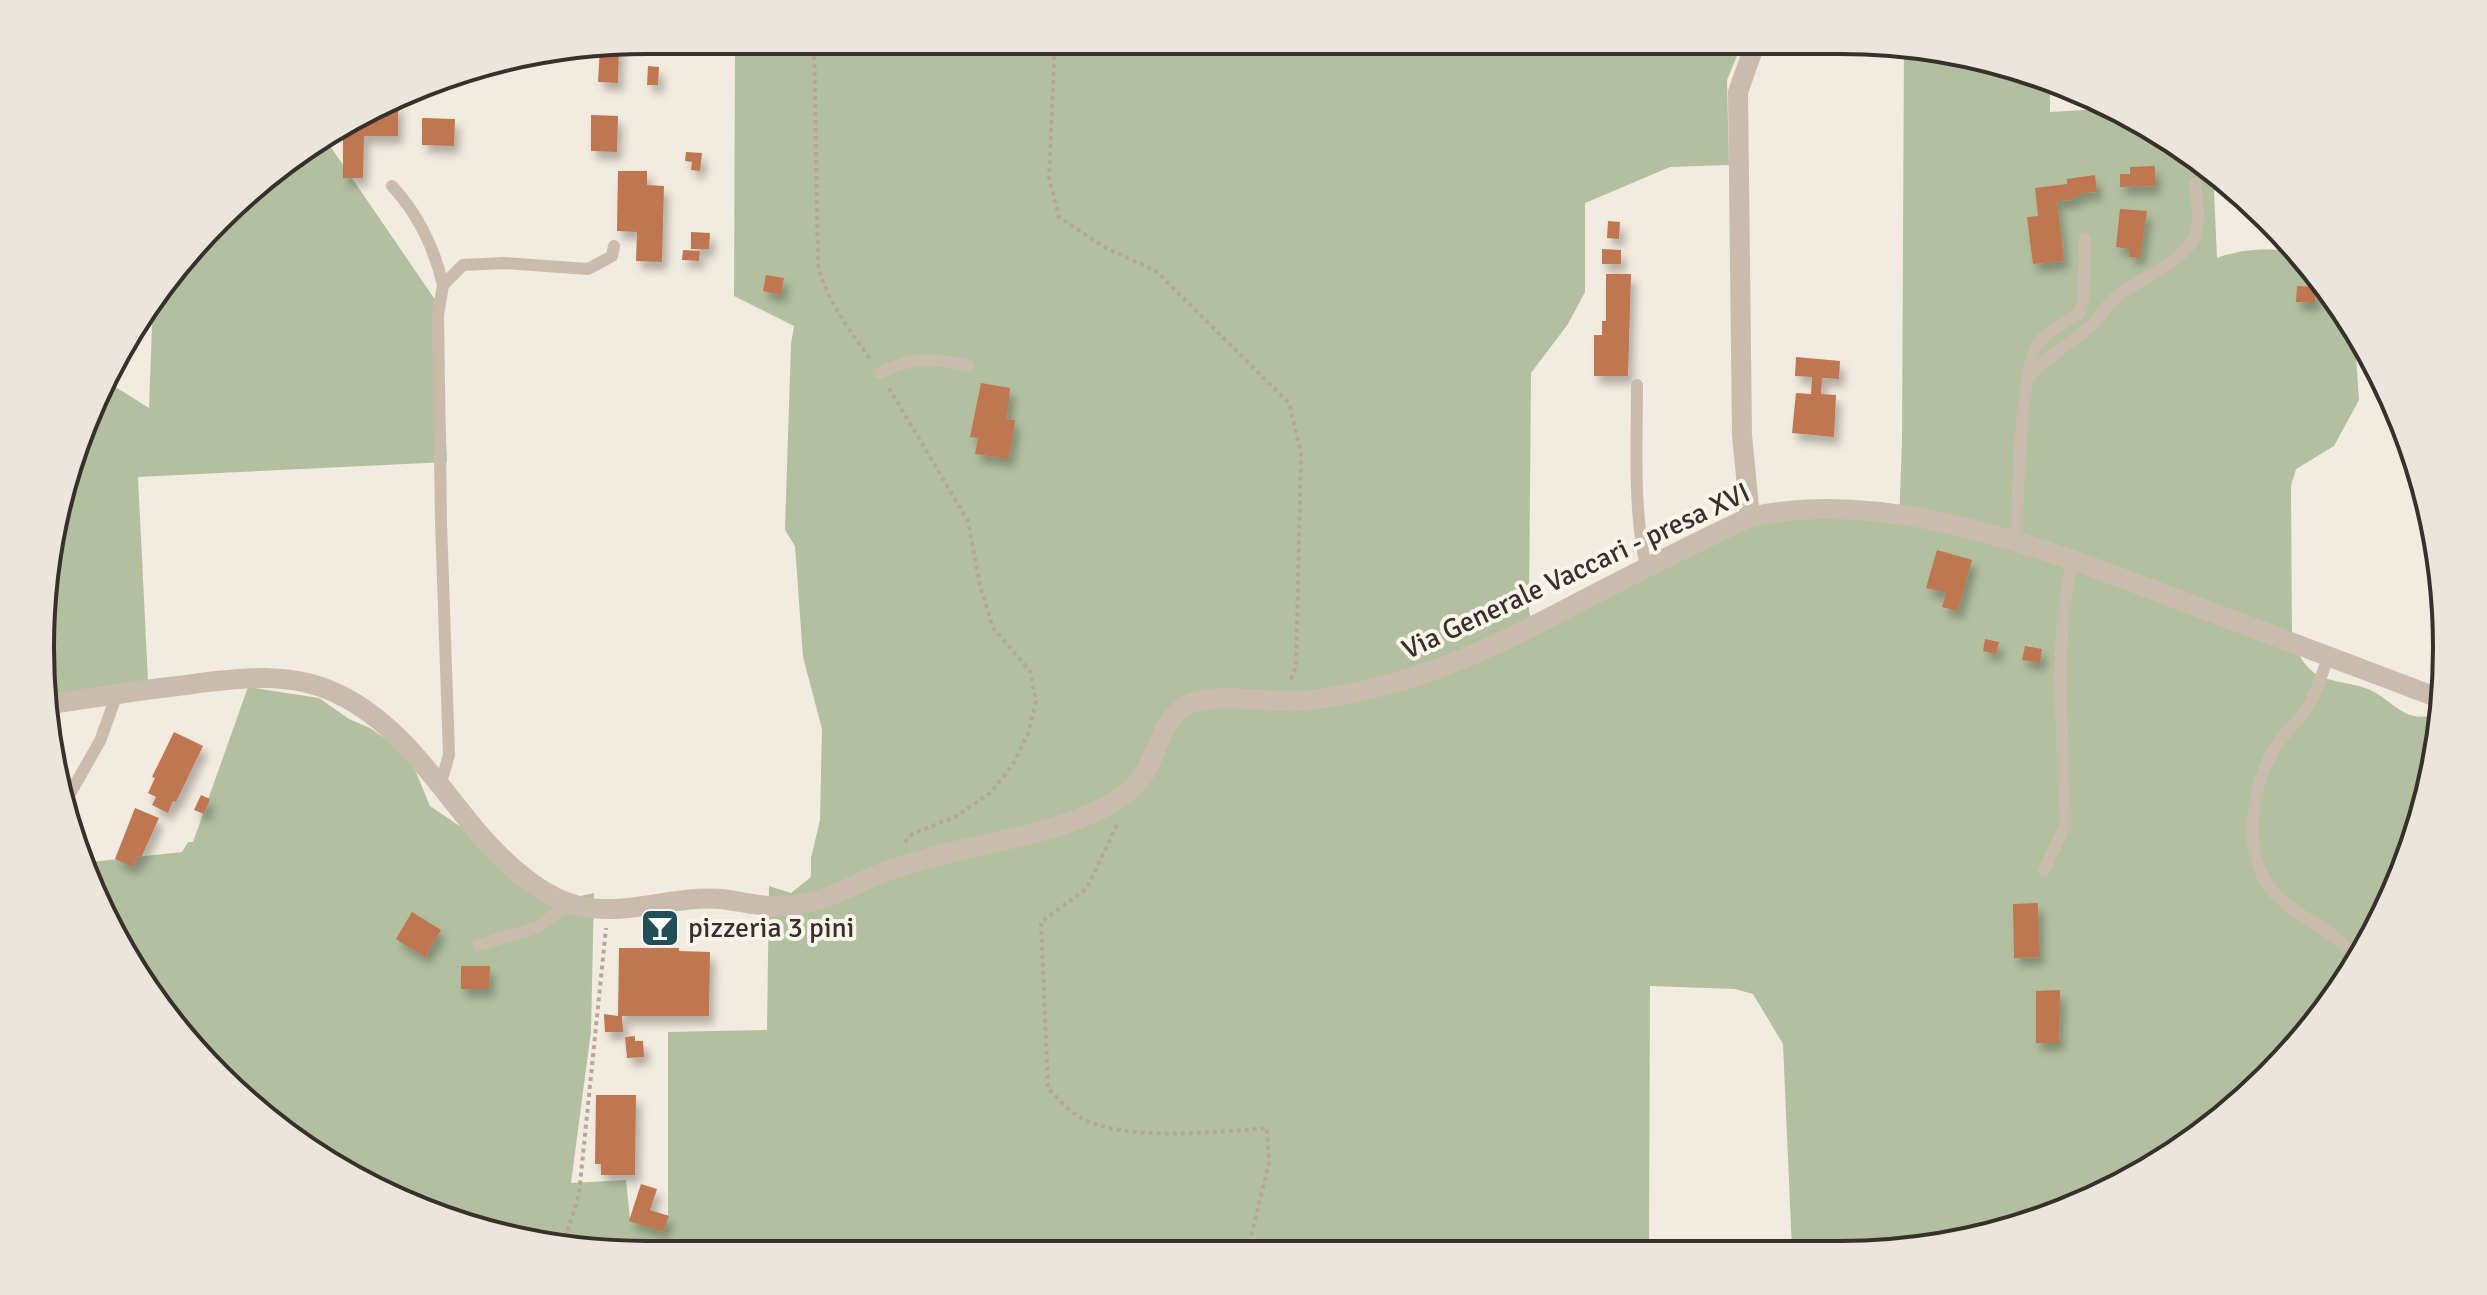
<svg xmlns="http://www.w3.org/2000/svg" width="2487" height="1295" viewBox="0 0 2487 1295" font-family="Signika,sans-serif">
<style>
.green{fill:#b2c0a0}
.building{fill:#bf7651;filter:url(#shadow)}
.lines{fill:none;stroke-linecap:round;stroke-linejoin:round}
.path{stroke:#b5a796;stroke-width:4;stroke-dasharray:4 4;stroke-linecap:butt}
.service{stroke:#cabcac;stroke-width:12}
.minor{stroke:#cabcac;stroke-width:20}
.labels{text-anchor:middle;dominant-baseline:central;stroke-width:8;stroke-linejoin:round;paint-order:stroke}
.street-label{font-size:28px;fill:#38302b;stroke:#f9f5ec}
.poi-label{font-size:28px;fill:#38302b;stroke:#f9f5ec;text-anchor:start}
.rim{fill:none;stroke:#38302b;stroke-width:4}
</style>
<defs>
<filter id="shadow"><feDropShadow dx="5" dy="8" stdDeviation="4" flood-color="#0004"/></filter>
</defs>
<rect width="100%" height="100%" fill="#f2ebe0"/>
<path class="green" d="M735,40L1743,41L1727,80L1729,165L1670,167L1585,203V292L1568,324L1531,373L1529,611L1535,633L1759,520L1828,514L1899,524L1902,441L1904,45L1997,61L2050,81V112L2116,108L2213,169L2217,258C2243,248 2275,247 2302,254L2354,327L2359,400L2334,446L2296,469L2291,486L2292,640C2297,652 2303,664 2313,672C2329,683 2351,682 2368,689C2397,702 2404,727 2442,712L2426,805L2384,917L2297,1048L2177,1152L2072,1209L1919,1250H1792L1783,1044L1753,994L1735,989L1650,986L1649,1251L608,1254L491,1234L378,1192L278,1130L191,1048L86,880L82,863L182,852L188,842H193L248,687L319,698L349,719L370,728L400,749L413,765L430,806L567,899L594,893L591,1031L571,1183L626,1180L630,1219L668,1215V1032L767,1030L769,886L791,893L811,877V858L820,820L822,729L803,657L795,546L785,530L791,344L794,326L734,296Z
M328,143L440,307L447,462L138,477L148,681L43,696L41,688L61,491L109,383L149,408L153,299L277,166L316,145Z"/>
<path class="building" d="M619,45L618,83L598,82L600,48Z
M648,66L659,67L658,85H647Z
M398,101V136H364L363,178H343V130Z
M591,115L618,116L617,152L591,151Z
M422,118L455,119L454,146L422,145Z
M686,152L702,153L700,171L691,170L692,162L685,161Z
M2155,166V186L2120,187V174H2130V167Z
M618,171H647V185L664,186L662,262L636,261L637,232L617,231Z
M2095,175L2097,192L2083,193L2070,200L2057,201L2064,261L2033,264L2027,217L2038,216L2035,188L2067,184V179Z
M2120,209L2147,211L2140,258L2129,257L2130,249L2116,247Z
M1608,221L1620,222L1619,239L1607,238Z
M691,232L710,233L709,249H691Z
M1602,249L1621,250V264H1602Z
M683,250L700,251L699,261L682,260Z
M1606,274H1631L1628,376H1594V335H1602V321H1606Z
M766,275L784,278L781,295L763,291Z
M2297,286L2316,287L2315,303L2296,302Z
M1796,357L1840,361L1839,379L1822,378L1821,394L1836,395L1834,437L1792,433L1796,393L1811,394L1812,377L1795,376Z
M981,383L1010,388L1007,419L1015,420L1009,459L975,454L978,438L970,437Z
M1937,550L1972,560L1958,611L1942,607L1946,593L1926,588Z
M1985,639L1999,642L1996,654L1983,651Z
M2025,646L2042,649L2040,663L2022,660Z
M174,732L203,746L176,802L173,801L168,813L152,805L156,797L148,793L155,778L152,777Z
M201,795L210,799L204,814L194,810Z
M135,808L159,818L141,858L138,856L133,867L115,859Z
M2038,903L2039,957L2014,958L2013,904Z
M412,912L441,930L425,957L396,939Z
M619,948H679V951L710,952L709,1016H622L623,1032H605L604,1014L618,1016Z
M461,966H490L489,989H461Z
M2060,990L2059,1043H2036V991Z
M635,1036V1041H643L644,1057L627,1058L625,1037Z
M596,1095H636L635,1175H601V1164H595Z
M641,1184L657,1189L650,1210L669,1216L663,1232L629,1221Z"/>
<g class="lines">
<path class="path" d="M814,40L818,265C825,299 851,332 871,360
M1055,40L1049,177L1059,217L1104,247L1156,271L1289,403L1301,453L1296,668L1290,681
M889,388L968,521L980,586L993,628L1030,671L1036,701L1028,734L1012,766L990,793L955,817L912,834L903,844
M1117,825L1087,888L1041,922L1048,1089C1058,1098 1069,1111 1081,1118C1126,1142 1216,1132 1267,1128L1269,1163L1247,1252
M563,1246L579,1194L606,928"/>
<path class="service" d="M392,186C418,214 434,247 443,285
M879,373C913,357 933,357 968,366
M2029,377C2048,355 2069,345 2091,326C2100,318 2105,306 2115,298C2137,280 2180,263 2194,239C2201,224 2197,199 2195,184
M1637,385C1637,445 1633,508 1646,567
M2016,542C2018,505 2020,370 2037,345C2048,329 2065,324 2080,312L2083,300L2085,239
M2328,657C2322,674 2317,692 2307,708C2297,723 2282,735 2273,751C2250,792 2241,857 2275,894C2298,919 2339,930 2355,960
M440,786L449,755L441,522L438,315L443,285L463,265L504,263L588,269L612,256L614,246
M67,799L100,741L117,694
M2044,870L2065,826L2060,673L2063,613L2072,561
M479,945L538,927L569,903"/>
<path class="minor" d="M1750,517L1742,435L1738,92L1756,41
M45,705C90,698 134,691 178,686C232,679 287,669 338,694C393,720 430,773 467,819C493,852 537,897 579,906C626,917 673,895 721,899C747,902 771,910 797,905C831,899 846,888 877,875C891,869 907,865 922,860C986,841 1055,836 1114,802C1127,794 1140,783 1147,769C1158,747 1165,717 1187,705C1214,691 1270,703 1301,701C1336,698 1370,690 1404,680C1468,661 1528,629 1587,598C1641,570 1695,543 1750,517C1894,485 2061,555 2195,606C2278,637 2360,669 2444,700"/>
</g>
<defs>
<g id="bar-square" transform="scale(2)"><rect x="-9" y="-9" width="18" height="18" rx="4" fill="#224f57" stroke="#f9f5ec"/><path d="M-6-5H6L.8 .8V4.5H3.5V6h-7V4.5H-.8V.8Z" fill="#fff"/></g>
</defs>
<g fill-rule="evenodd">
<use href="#bar-square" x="660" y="928"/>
</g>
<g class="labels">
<g class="street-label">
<text transform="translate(1576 571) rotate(-25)">Via Generale Vaccari - presa XVI</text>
</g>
<g class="poi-label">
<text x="688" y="928">pizzeria 3 pini</text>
</g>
</g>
<path d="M0 0H2487V1295H0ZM647 54H1840A593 593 0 0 1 2433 647V648A593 593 0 0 1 1840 1241H647A593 593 0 0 1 54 648V647A593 593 0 0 1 647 54Z" fill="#eae5dd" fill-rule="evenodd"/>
<path class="rim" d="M647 54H1840A593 593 0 0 1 2433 647V648A593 593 0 0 1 1840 1241H647A593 593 0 0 1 54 648V647A593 593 0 0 1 647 54Z"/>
</svg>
